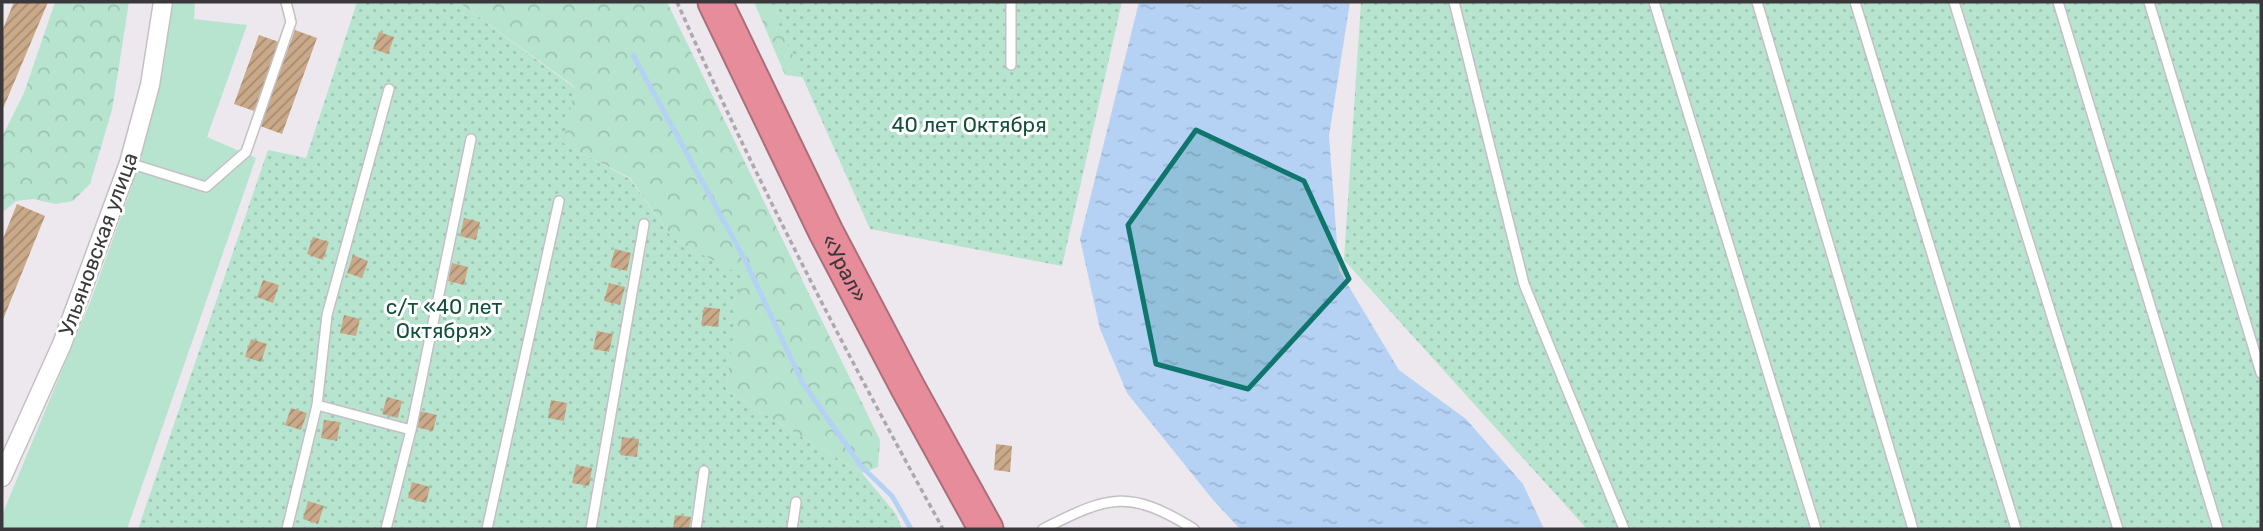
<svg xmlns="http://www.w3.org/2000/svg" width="2263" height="531" viewBox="0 0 2263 531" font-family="Rubik,sans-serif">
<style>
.grass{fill:#b7e4cf}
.forest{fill:url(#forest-crowns)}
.garden{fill:url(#garden-dots)}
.water{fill:url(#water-ripples)}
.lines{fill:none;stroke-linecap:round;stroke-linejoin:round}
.stream{stroke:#b5d2f5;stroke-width:5}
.building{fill:url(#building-hatch)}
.lane-casing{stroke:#c4bfc5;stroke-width:12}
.street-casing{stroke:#c4bfc5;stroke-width:21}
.highway-casing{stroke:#aa6f79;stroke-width:37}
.path{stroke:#aca8ad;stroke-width:3.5;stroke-dasharray:5 3.5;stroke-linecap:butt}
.lane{stroke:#fff;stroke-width:9}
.street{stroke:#fff;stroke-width:18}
.highway{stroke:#e78c9a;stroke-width:33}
.marked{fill:#0f766e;fill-opacity:0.2;stroke:#0f766e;stroke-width:5;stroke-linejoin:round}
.labels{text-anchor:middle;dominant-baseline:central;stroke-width:6;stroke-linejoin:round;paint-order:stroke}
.park-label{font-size:21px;fill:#124f39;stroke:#fff}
.street-label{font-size:21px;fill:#3a383b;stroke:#fff}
</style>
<defs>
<pattern id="forest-crowns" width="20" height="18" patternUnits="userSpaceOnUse" patternTransform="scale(1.75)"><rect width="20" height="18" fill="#b7e4cf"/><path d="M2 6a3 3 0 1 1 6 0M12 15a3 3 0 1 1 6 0" fill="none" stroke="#9ec4b3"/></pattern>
<pattern id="garden-dots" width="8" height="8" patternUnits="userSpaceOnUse" patternTransform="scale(1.75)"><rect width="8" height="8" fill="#b7e4cf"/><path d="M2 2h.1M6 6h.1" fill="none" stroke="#9ec4b3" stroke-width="1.8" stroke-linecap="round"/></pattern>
<pattern id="water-ripples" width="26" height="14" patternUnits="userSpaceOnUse" patternTransform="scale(1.75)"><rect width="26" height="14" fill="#b5d2f5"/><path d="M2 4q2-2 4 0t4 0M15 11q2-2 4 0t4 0" fill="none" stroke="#9cb5d3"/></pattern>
<pattern id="building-hatch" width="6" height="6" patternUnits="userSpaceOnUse" patternTransform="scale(1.75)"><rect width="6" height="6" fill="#caa989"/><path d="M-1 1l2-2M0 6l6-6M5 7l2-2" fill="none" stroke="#a58b71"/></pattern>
</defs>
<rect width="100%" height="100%" fill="#ede8ee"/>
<path class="grass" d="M169,2H195L194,19L247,25L207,137L256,158L127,529H2V515L91,300L131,189L169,15Z"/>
<path class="forest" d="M55,2H129L112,110L90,184L73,201L56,204L33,199L16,201L2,213V137L24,93Z
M458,2H667L880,440L878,467L862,473L726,391L740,275L673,239L630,178L562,143L575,87Z
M754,2H794L815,79L785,75Z"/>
<path class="garden" d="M357,2H458L575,88L563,143L630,179L673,239L741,275L726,391L862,473L896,514L902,529H138L268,150L306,158Z
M769,2H1122L1062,266L870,229Z
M1361,2H2261V529H1587L1344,260Z"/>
<path class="water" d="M1139,2H1350L1329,136L1339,270L1399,370L1466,419L1523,484L1544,529H1240L1213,500L1127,393L1100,329L1080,239Z"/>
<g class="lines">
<path class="stream" d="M633,55L745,260L802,382L861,466L892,496L911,529"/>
</g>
<path class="building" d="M14,2H48L2,111V31Z
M295,30L317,38L282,134L260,126Z
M379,32L394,37L388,54L373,49Z
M259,35L279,42L254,111L234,104Z
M17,204L45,216L2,322V241Z
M464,218L480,222L476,240L460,236Z
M313,237L329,242L323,260L307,254Z
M615,249L631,253L627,271L610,267Z
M353,255L368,261L362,278L347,273Z
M452,263L468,267L464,285L448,281Z
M263,280L279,285L273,303L257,297Z
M609,283L625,287L620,305L604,301Z
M704,307L720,309L718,327L701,325Z
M344,315L360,319L356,336L340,333Z
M597,331L613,334L609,352L593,349Z
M251,339L267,344L261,362L245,357Z
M387,397L402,401L398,418L382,414Z
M551,400L567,403L564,421L548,418Z
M291,408L307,413L301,430L285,425Z
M419,411L437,415L433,431L415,427Z
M324,420L340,422L337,441L321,438Z
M622,437L639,439L637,457L620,455Z
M996,444L1012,446L1010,472L994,470Z
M576,465L592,468L589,486L572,483Z
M412,482L430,487L426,503L408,498Z
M308,501L324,506L318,524L303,519Z
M675,515L691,517L689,529H673Z"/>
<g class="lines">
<g class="lane-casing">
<path id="lane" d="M1011,2V65
M1454,2L1524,284L1624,529
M1654,2L1816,529
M1757,2L1913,529
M1855,2L2016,529
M1954,2L2118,529
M2058,2L2218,529
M2149,2L2261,373
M129,163L206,187L246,152L291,22L286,2
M317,405L411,430
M287,529L317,405L327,315L389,89
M386,529L411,430L471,139
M487,529L559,201
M591,529L644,224
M696,529L704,471
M792,529L796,502
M1043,529C1110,495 1129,489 1194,529"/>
</g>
<g class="street-casing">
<path id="street" d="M2,477L62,344L129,163L150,85L163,2"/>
</g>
<g class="highway-casing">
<g id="highway">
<path id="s1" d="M715,2L826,232L908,388L986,529"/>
</g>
</g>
<path class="path" d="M677,2C757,182 848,357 943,529"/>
<use href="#lane" class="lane"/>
<use href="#street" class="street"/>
<use href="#highway" class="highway"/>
</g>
<path class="marked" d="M1196,130L1304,181L1349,279L1248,389L1156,364L1128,225Z"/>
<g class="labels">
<g class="park-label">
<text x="969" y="124">40 лет Октября</text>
<text x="444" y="306">с/т «40 лет<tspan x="444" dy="24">Октября»</tspan></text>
</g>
<g class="street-label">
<text transform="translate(98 244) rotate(-70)">Ульяновская улица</text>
<text stroke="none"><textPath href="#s1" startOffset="296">«Урал»</textPath></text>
</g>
</g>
<rect width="2263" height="531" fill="none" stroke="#3a383b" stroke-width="7"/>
</svg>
